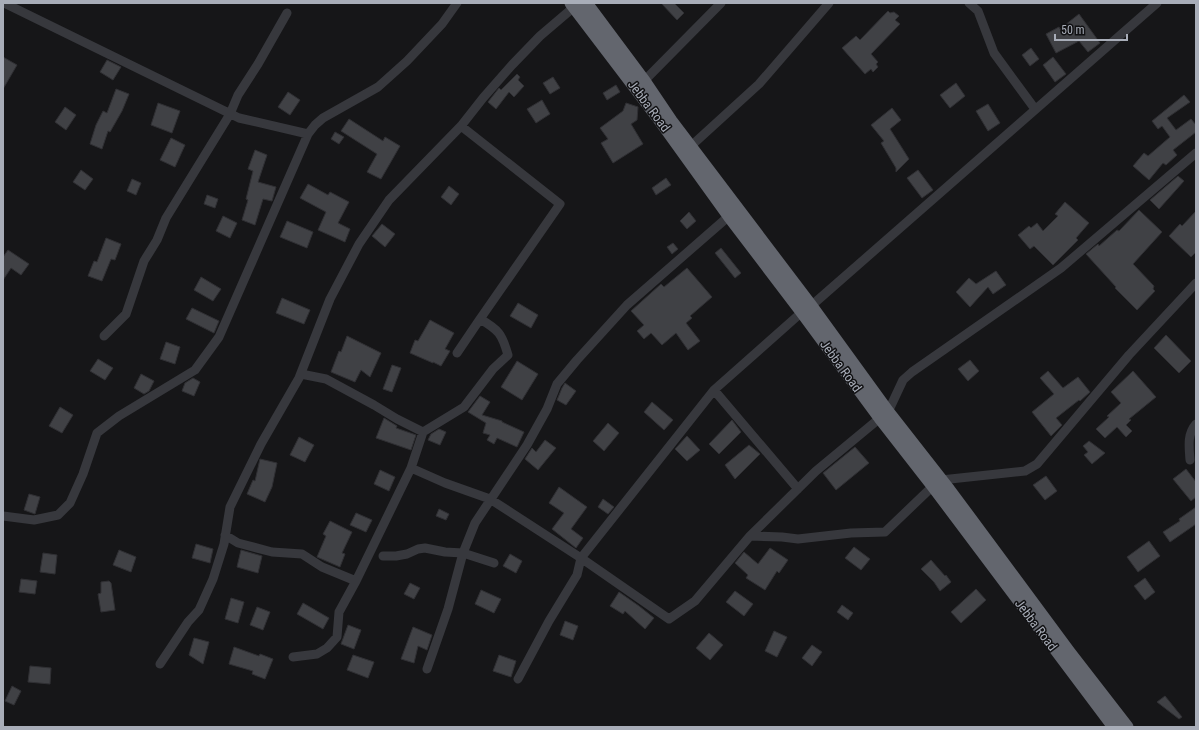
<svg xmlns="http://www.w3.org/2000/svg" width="1199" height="730" viewBox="0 0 1199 730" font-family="'Roboto Condensed',sans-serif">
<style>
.building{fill:#404145;stroke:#303034}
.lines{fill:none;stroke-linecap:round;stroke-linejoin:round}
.minor{stroke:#37383d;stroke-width:9}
.highway{stroke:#63666e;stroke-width:13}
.labels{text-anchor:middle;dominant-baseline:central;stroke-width:3;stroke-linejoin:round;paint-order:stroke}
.street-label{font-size:13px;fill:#a8adb8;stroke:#111113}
</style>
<rect width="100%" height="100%" fill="#161618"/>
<path class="building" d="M661,3H674L684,13L677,20Z
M888,11L890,13L894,12L899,16L895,20L900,24L871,54L878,62L876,64L878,67L873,72L871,69L865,74L842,48L856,36L860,40Z
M1079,14L1100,43L1088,52L1079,41L1056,53L1046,34L1059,27L1060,29Z
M1031,48L1039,59L1030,66L1022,55Z
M3,57L17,65L3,89Z
M1053,57L1066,74L1055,82L1043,65Z
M107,60L121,67L113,80L100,72Z
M517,74L520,77L518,80L524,86L514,97L509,92L496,109L488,102L499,88L501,90Z
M553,77L560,88L550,94L543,83Z
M956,83L965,96L950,108L940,95Z
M616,85L620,92L607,100L603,93Z
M116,89L129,94L122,111L110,132L108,131L102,149L90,144L96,125L103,111L107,113Z
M288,92L300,100L290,115L278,107Z
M1184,95L1190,102L1167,118L1176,130L1191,119L1196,125V132L1173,150L1177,155L1166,165L1163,163L1149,180L1133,166L1144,153L1148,156L1170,137L1162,126L1158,129L1152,121Z
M542,100L550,114L536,123L527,109Z
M158,103L180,111L172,133L151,125Z
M626,103L638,107L637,120L631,124L643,144L613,163L601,143L608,139L600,128L623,111Z
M988,104L1000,123L988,131L976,111Z
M65,107L76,115L66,130L55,122Z
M892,108L901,120L890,129L909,159L896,172V168L881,143L884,141L871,125Z
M349,119L383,141L385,137L400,146L381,179L367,172L377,154L341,131Z
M335,132L344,137L339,144L331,139Z
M171,138L185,145L175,167L160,160Z
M255,150L267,155L258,182L276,187L272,201L263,199L255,225L242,220L248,200L246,199L253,171L248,169Z
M81,170L93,179L85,190L73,182Z
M918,170L933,190L922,198L907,178Z
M1178,176L1184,181L1159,209L1150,200Z
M666,178L671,185L656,195L652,188Z
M132,179L141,183L136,195L127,191Z
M308,184L328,195L330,192L349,202L338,223L350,229L345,242L318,230L326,212L300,198Z
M449,186L459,194L451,205L441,197Z
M207,195L218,199L215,208L204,204Z
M1065,202L1089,223L1076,238L1078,240L1053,265L1034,246L1030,249L1018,235L1029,226L1031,228L1037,223L1043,231L1058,216L1055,214Z
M1139,210L1162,232L1133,264L1154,286L1153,289L1155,291L1137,310L1115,288L1116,287L1086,254L1098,244L1099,246L1117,230L1119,231Z
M1196,211V252L1191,257L1169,236L1180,224L1182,226Z
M689,212L696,221L687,229L680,221Z
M223,216L237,223L230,238L216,231Z
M287,221L313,232L307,248L280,237Z
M382,224L395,234L385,247L372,236Z
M106,238L121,244L115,260L111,259L102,281L88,276L94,261L97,262Z
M673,243L678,249L672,254L667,247Z
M721,248L741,273L735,278L715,253Z
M8,250L29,264L21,275L11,268L3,280V257Z
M687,268L712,297L690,316L692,318L686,323L700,341L688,350L676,333L662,345L651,333L644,339L637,331L644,325L631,311L661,284L664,287Z
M996,271L1006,285L993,294L988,287L970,307L956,292L969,278L976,284Z
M201,277L221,289L213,301L194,290Z
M282,298L310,310L304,324L276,313Z
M518,303L538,315L531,328L510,316Z
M192,308L219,321L214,333L186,319Z
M430,320L454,333L445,349L450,351L441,366L433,362V363L410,353L415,340L418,341Z
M1166,335L1191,361L1179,373L1154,348Z
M347,336L381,353L370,377L361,370L355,382L331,372L339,351L341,352Z
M166,342L180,347L175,364L160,359Z
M98,359L113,368L105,380L90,371Z
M970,360L979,371L968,381L958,369Z
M517,361L538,374L522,400L501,387Z
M392,365L401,368L392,392L383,389Z
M1048,371L1063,388L1078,377L1090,392L1080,401L1079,400L1056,418L1062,425L1051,436L1032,412L1054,394L1040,378Z
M1133,371L1156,397L1129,419L1131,420L1126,425L1132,431L1126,437L1117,427L1105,438L1096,429L1109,417L1107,416L1121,403L1111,392Z
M141,374L154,381L149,391L144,394L134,388Z
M193,378L200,382L194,396L182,391L185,383Z
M565,383L576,391L566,405L557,400L562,388Z
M480,396L490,402L482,415L502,421V422L524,432L517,447L497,438L494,444L487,440L490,435L483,433L486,423L468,412Z
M652,402L673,420L664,430L644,412Z
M60,407L73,415L62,433L49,426Z
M384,418L397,426L396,428L416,435L411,450L376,438Z
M732,420L741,432L719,454L709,444Z
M608,423L619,433L604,451L593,441Z
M439,429L446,432L440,445L428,440L431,434Z
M687,436L700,450L687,461L675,449Z
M299,437L314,445L305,462L290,455Z
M545,440L556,448L538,470L525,459L532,448L536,452Z
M1089,441L1105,453L1092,464L1084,455L1088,452L1083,446Z
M749,445L760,454L735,479L725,465Z
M855,447L869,463L836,490L823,473Z
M260,459L277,463L272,487L265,502L247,494L253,480L255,481Z
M1186,469L1196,482V497L1191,501L1173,479Z
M380,470L395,477L389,491L374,484Z
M1046,476L1057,491L1045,500L1033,485Z
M559,487L587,507L571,529L583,538L576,548L552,529L564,513L549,503Z
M29,494L40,497L35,514L24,510Z
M603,499L614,507L608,514L598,507Z
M1196,507V524L1170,542L1163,532L1180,521L1179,519Z
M439,509L449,514L446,520L436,516Z
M356,513L372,520L366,532L350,525Z
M330,521L352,532L342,553L345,554L340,567L317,557L326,536L323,534Z
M1149,541L1160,556L1138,572L1127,557Z
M196,544L213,549L210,563L192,558Z
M854,547L870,559L861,570L845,558Z
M770,548L788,560L779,573L777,571L765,590L746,578L748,575L735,563L744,552L758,564Z
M119,550L136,557L131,572L113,565Z
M241,550L262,556L258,573L237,567Z
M43,553L57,555L55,574L40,572Z
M510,554L522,561L516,573L503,566Z
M931,560L945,576L946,575L951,582L940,591L934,582L921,569Z
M1145,578L1155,592L1145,600L1134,586Z
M21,579L37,581L35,594L19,592Z
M109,581L111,583L115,610L101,612L98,594L101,593V582Z
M410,583L420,588L414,599L404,594Z
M976,589L986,600L961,623L951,612Z
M481,590L501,599L494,613L475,604Z
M735,591L753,604L744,616L726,602Z
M619,592L639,606L654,618L645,629L625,611L623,614L610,606Z
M231,598L244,602L238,623L225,619Z
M303,603L329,618L323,629L297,614Z
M842,605L853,613L848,620L837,612Z
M257,607L270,612L263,630L250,625Z
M565,621L578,626L573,640L560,635Z
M348,625L361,630L354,649L341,644Z
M413,627L432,635L427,650L418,646L414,663L401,659Z
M774,631L787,637L777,657L765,651Z
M709,633L723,645L710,660L696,648Z
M194,638L209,642L203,664L189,655Z
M812,645L822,652L812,666L802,658Z
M234,647L259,656L260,654L273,659L265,679L252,674L253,671L229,664Z
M353,655L374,662L368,678L347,670Z
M499,655L516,661L511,677L493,671Z
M30,666L51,668L50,684L28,682Z
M12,686L21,691L14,705L5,701Z
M1165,696L1182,717L1179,719L1157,702Z"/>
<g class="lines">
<path class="minor" d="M4,3L239,118L308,134
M969,3L978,11L994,53L1035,109
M644,81L721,3
M461,126L560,204L480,319
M691,146L759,84L829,3
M811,306L1157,3
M104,336L126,314L144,261L157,240L166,218L230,114L238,95L258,64L287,13
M301,374L326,379L374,405L397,419L423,432L464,407L493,369L508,355C502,334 499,330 480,319L457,353
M714,390L802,312
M888,412L903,380L912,372L1061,268L1196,153
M1190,460C1189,447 1187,434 1196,424
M411,468L445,483L490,499L581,558L669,619L695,601L750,536L816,471L880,418
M941,480L1025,471L1037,464L1129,355L1196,283
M3,516L34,520L58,515L70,503L83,474L97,433L119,416L195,370L219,337L308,134L315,125L323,118L378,87L407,61L442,24L457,3
M225,535L238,543L272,552L302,554L322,567L356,581L411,468L423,432
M750,536L782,537L798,539L851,533L885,532L933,486
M383,556H396L407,554L418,549L425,548L445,552L463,553L494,563
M293,657L317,654L327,648L337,637L339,612L356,581
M160,664L188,622L199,610L213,579L224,544L230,507L261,444L299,378L330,299L359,244L389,200L461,126L483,98L512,65L540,36L574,7
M427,669L448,609L463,553L475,523L527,445L547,409L557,384L577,360L627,305L729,216
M518,679L549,621L577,575L581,558L714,390L798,489"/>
<path class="highway" d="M571,3L657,116L729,216L802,312L880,418L933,486L1114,727
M586,3L644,81L671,121L811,306L888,412L949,490L1069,652L1127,727"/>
</g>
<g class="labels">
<g class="street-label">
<text transform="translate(649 106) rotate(53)">Jebba Road</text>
<text transform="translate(841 366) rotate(54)">Jebba Road</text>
<text transform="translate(1036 625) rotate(53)">Jebba Road</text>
</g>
</g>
<rect width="1199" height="730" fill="none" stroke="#a8adb8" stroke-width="8"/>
<path d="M1055 34v6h72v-6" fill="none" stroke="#a8adb8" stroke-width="2"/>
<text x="1061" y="34" font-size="12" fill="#a8adb8" stroke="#111113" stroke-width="3" paint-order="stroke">50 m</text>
</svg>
